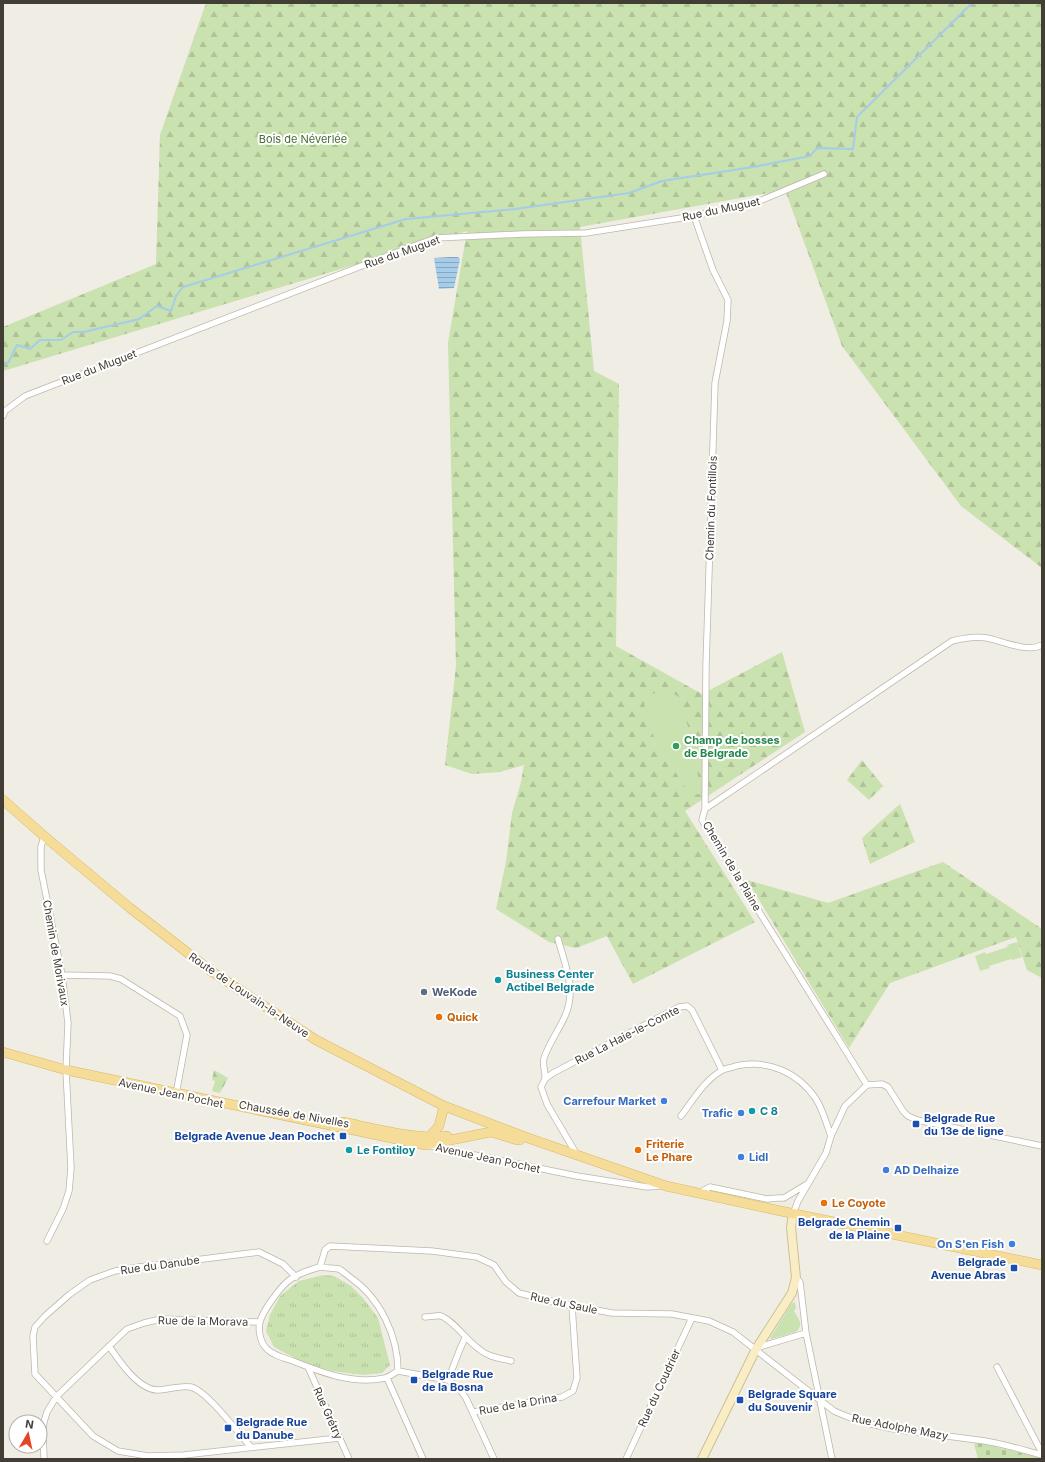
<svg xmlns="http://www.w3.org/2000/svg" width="1045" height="1462" viewBox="0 0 1045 1462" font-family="Inter,sans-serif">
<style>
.grass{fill:url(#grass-tufts)}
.forest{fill:url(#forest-firs)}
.cemetery{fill:url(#cemetery-stones)}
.park{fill:#cae1b0}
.water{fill:url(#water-rules)}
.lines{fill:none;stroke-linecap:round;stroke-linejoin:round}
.stream{stroke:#a5cce9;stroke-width:2}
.street-casing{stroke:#beb7ab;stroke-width:7}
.secondary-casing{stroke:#ccc097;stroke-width:10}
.primary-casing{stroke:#d8b96a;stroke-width:10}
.street{stroke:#fff;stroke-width:5.5}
.secondary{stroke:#f9edc5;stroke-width:8}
.primary{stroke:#f5dc99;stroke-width:9}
.leisure-dot{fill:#2e9e5b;stroke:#fff;stroke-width:1.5}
.culture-dot{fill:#0f9aa8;stroke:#fff;stroke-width:1.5}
.service-dot{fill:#5c6f8a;stroke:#fff;stroke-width:1.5}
.food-dot{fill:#e8710a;stroke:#fff;stroke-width:1.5}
.shop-dot{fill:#3f7fe0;stroke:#fff;stroke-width:1.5}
.transit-dot{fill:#1a4fb4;stroke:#fff;stroke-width:1.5}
.labels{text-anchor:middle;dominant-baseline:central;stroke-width:4;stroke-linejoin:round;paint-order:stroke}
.park-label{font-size:11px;fill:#456d2e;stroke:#fff}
.street-label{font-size:11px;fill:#423d35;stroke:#fff}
.leisure-label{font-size:11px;font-weight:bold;fill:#27864d;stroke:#fff;text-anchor:start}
.culture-label{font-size:11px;font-weight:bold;fill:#0d838f;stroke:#fff;text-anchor:start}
.service-label{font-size:11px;font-weight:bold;fill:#4e5e75;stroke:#fff;text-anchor:start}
.food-label{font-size:11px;font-weight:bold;fill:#c56008;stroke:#fff;text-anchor:start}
.shop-label{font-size:11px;font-weight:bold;fill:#366cbe;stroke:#fff;text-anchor:end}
.transit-label{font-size:11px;font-weight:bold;fill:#164399;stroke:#fff;text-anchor:start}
</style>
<defs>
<pattern id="grass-tufts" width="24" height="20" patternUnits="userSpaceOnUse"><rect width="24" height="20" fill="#cae1b0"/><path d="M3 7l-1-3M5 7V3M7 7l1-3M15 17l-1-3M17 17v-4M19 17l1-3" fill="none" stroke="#afc298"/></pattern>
<pattern id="forest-firs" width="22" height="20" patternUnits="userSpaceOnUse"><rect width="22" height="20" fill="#cae1b0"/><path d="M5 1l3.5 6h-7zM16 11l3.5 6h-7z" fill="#afc298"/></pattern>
<pattern id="cemetery-stones" width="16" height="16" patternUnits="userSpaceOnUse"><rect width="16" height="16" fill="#cae1b0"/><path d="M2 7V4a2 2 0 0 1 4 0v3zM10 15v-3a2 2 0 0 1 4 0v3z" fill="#afc298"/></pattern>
<pattern id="water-rules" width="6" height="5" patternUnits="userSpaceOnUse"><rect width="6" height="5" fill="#a5cce9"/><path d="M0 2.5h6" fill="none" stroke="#88a7be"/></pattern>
</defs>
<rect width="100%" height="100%" fill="#f0ede4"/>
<path class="grass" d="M323,1275L334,1276L351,1286L363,1298L378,1318L390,1365L382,1373L363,1375L332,1371L302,1362L274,1347L266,1331L270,1315L280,1296L299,1281Z"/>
<path class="forest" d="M206,3H1042V568L961,506L842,346L785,190L580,227L594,371L619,384L616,646L702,694L782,652L805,732L685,811L755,922L633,984L607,936L576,948L549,942L496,909L506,862L512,813L521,782L524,765L500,772L472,774L445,765L456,666L448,343L467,231L3,371V327L156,264L160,135Z
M862,760L883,786L869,800L847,780Z
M900,804L915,842L870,864L862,838Z
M943,862L1042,929V978L1027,970L1016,937L890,983L849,1048L747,880L828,903Z
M214,1070L228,1078L220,1093L212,1091L215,1081L212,1080Z"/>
<path class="cemetery" d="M981,1443L1041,1458L1042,1459H978L974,1444Z"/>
<path class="park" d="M660,692H671L679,697L695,750L700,794L691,795C678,775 634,719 647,695Z
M1017,942L1022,957L1012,960L1011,959L989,966L990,968L980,971L975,956L985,952L986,954L1008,947L1007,945Z
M795,1302L796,1308L794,1311C797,1317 805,1324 796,1332L771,1339L770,1338L792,1303Z"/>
<path class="water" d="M448,257H458L460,259L454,288L439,289L434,258Z"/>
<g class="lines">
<path class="stream" d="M3,364L8,363L17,345L30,349L40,340H61L73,332H84L139,319L157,306L171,311L176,296L183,287L406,219L515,209L629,193L662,181L753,167L810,156L817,148L853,149L857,117L972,3"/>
<g class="street-casing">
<path id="street" d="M694,216L713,270L728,300L727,321L715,383L706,666L705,809L702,820L867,1085
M3,416L5,411L25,396L408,248L436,238L522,234L586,233L694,216L757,202L824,174
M705,809L952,641C964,638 975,636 987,638C1002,641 1028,653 1042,645
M44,836L41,847V870L62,975L68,1023L66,1070L71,1168L69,1191L63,1209L47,1241
M558,939C565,965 577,990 565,1016C559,1030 549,1043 544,1058C542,1066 546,1072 545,1079C544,1081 542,1085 541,1087L547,1104L577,1155
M62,975L110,976L121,979L180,1016L187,1035L176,1094
M545,1079L553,1073L679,1007L687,1006L692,1010L722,1070
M867,1085L882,1084L888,1087L903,1111L908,1116L917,1120L1042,1146
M681,1116C693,1100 704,1081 721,1071C725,1068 731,1068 736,1066C767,1059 798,1072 816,1099C823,1110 826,1123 831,1136
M431,1146L577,1176L647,1187L660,1186
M699,1193L710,1187L767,1199L778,1198H784L807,1184
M793,1214L798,1201L826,1153L831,1136L845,1106L867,1085
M320,1267L325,1250L330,1246L432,1251L477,1257L494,1265L506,1282L519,1293L563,1304L612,1313L672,1314L709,1321L733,1332L834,1411C881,1433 935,1433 985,1441C1004,1444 1023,1450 1042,1455
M320,1267C326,1268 333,1268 339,1269C343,1271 348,1276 351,1278C380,1298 398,1336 398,1371C394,1373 389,1377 385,1378C353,1385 321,1372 293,1361C284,1358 272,1355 266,1348C260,1342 258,1329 260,1322C262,1312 279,1289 287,1282C296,1274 309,1270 320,1267Z
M296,1277L283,1264L259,1252L139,1267L115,1271L90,1280L70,1294L45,1316L35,1327L33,1336L35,1374L93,1436L118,1451L148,1456L184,1455L339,1438
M796,1278L800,1282L806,1333L832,1459
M425,1317C430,1317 437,1315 441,1316C453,1320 467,1341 479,1349C488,1357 499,1358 511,1361
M109,1346C119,1361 138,1389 157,1390C168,1390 180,1385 191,1387C207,1391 239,1434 251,1447
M756,1348L806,1333
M308,1367L349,1459
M997,1367L1042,1453
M398,1371L448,1380L458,1387L466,1398L494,1459
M387,1378L423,1459
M448,1380L460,1349L465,1338
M473,1412L562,1397L573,1391L577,1378L572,1306
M44,1459L43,1430L44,1422L47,1412L56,1397L127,1329L144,1323L161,1319L259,1322
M626,1459L692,1318"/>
</g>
<g class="secondary-casing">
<path id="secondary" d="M702,1459L756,1349L792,1293L796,1278L791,1227L793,1214"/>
</g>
<g class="primary-casing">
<path id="primary" d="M3,800L44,836L130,908L211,971L316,1040L444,1106L528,1138L666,1186L776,1210L1042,1265
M3,1052L66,1070L425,1145L491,1132L517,1140H520
M343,1122C373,1128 417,1140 447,1136
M429,1137L439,1126L444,1106"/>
</g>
<use href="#street" class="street"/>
<use href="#secondary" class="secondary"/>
<use href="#primary" class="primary"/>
</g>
<circle class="leisure-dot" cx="676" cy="746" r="4"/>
<g class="culture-dot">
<circle cx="498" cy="980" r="4"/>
<circle cx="752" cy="1111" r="4"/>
<circle cx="349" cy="1150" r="4"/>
</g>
<circle class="service-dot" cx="424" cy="992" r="4"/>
<g class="food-dot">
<circle cx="439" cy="1017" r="4"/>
<circle cx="638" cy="1150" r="4"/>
<circle cx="824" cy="1203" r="4"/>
</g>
<g class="shop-dot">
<circle cx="664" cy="1101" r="4"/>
<circle cx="741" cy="1113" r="4"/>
<circle cx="741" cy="1157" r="4"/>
<circle cx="886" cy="1170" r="4"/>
<circle cx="1012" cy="1244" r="4"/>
</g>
<g class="transit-dot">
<rect x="912" y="1120" width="8" height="8" rx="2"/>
<rect x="339" y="1132" width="8" height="8" rx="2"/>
<rect x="894" y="1224" width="8" height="8" rx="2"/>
<rect x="1010" y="1264" width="8" height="8" rx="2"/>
<rect x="410" y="1376" width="8" height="8" rx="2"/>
<rect x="736" y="1396" width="8" height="8" rx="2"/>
<rect x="224" y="1424" width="8" height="8" rx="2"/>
</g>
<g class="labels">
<g class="park-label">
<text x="303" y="139">Bois de Néverlée</text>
</g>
<g class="street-label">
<text transform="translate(721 209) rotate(-12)">Rue du Muguet</text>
<text transform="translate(402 252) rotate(-19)">Rue du Muguet</text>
<text transform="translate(99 367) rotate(-21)">Rue du Muguet</text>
<text transform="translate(711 508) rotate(-88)">Chemin du Fontillois</text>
<text transform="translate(732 866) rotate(59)">Chemin de la Plaine</text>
<text transform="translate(56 953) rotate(80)">Chemin de Morivaux</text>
<text transform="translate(249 995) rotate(34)">Route de Louvain-la-Neuve</text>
<text transform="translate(627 1035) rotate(-27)">Rue La Haie-le-Comte</text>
<text transform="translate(171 1093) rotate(12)">Avenue Jean Pochet</text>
<text transform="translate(294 1114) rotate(10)">Chaussée de Nivelles</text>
<text transform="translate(488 1158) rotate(12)">Avenue Jean Pochet</text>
<text transform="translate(160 1265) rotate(-8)">Rue du Danube</text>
<text transform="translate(564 1303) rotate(12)">Rue du Saule</text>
<text transform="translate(203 1321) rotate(1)">Rue de la Morava</text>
<text transform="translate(659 1388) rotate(-65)">Rue du Coudrier</text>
<text transform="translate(518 1404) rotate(-10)">Rue de la Drina</text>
<text transform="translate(328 1413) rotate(66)">Rue Grétry</text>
<text transform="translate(900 1427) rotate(11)">Rue Adolphe Mazy</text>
</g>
<g class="leisure-label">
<text x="684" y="740">Champ de bosses<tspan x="684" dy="13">de Belgrade</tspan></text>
</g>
<g class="culture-label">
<text x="506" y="974">Business Center<tspan x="506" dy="13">Actibel Belgrade</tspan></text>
<text x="760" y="1111">C 8</text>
<text x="357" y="1150">Le Fontiloy</text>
</g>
<g class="service-label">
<text x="432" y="992">WeKode</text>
</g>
<g class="food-label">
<text x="447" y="1017">Quick</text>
<text x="646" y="1144">Friterie<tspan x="646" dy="13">Le Phare</tspan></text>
<text x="832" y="1203">Le Coyote</text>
</g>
<g class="shop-label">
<text x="656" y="1101">Carrefour Market</text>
<text x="733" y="1113">Trafic</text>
<text x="749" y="1157" text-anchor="start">Lidl</text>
<text x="894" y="1170" text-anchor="start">AD Delhaize</text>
<text x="1004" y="1244">On S'en Fish</text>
</g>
<g class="transit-label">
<text x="924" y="1118">Belgrade Rue<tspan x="924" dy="13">du 13e de ligne</tspan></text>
<text x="335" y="1136" text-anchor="end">Belgrade Avenue Jean Pochet</text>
<text x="890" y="1222" text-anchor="end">Belgrade Chemin<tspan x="890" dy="13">de la Plaine</tspan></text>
<text x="1006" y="1262" text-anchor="end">Belgrade<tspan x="1006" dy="13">Avenue Abras</tspan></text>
<text x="422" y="1374">Belgrade Rue<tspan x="422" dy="13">de la Bosna</tspan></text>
<text x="748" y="1394">Belgrade Square<tspan x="748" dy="13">du Souvenir</tspan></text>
<text x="236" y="1422">Belgrade Rue<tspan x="236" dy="13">du Danube</tspan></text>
</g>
</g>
<rect width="1045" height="1462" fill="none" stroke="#423d35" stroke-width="8"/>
<g transform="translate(28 1434) rotate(9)"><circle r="19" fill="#ffffff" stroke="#b3b1ae"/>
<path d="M0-3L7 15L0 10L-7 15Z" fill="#e64525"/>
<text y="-6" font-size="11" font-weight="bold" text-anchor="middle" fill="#423d35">N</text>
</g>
</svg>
